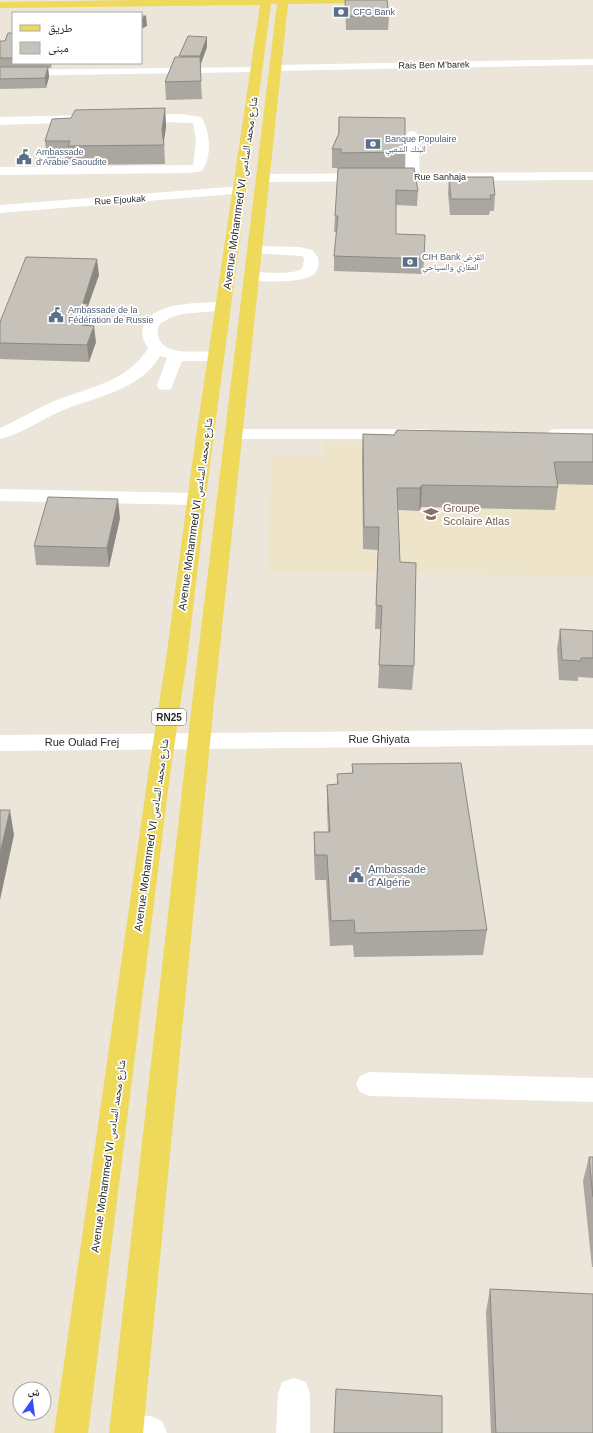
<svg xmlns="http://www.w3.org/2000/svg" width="593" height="1433" viewBox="0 0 593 1433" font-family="Helvetica,'Noto Naskh Arabic',sans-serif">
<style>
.education{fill:#ede4ca}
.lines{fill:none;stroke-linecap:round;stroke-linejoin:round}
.minor{fill:#fff;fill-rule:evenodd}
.major{fill:#efd95b;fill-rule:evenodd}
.wall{fill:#aaa7a0}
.shaded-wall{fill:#8b8882}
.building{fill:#c6c2ba;stroke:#8b8882}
.labels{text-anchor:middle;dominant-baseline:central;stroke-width:3.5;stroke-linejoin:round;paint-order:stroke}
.far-service-label{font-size:9px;fill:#4e5e75;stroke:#fff;text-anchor:start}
.far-street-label{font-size:9px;fill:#292929;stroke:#fff}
.shield{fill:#fff;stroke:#696969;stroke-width:1}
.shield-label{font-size:10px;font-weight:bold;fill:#292929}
.street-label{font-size:11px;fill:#292929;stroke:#fff}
.education-label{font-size:11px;fill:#785e54;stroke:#fff;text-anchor:start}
.service-label{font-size:11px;fill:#4e5e75;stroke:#fff;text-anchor:start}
</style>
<rect width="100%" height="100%" fill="#ebe5da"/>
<path class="education" d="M593,441V576L267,571L272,457H323L324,442Z"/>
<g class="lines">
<path class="minor" d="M593,59V65L275,71L271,70L269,68L271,66L275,65Z
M257,67L261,68L263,70L261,72L0,76V70Z
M135,114H182L201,117C211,132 212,157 202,171L190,173L0,175V167L193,165L196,141L193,123L131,121L129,118L131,115Z
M87,115L91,116L93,119L91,122L0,125V117Z
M412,131L416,132L418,135L420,173L593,172V180L263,182L258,181L256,178L258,175L263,174L406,173V135L408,132Z
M241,186L246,187L248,190L246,193L0,213V205Z
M255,246L300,247L312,250L318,257C319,263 319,270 314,274C304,284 260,282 247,279L245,276L247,273L252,272C263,272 297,276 303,267L304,258L302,256L250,253L248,250L250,247Z
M223,302L228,304L231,307L228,310L182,314L172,317L161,323C157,328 157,332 159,338C166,359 205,348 222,353L224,356L222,359L216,361H182L171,389L165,390L159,389L157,385L167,358L160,356C140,391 93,397 59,412C39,421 21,434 0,439V428C18,420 34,410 52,402C88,387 127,383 148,348C143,341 140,332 144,324C156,301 201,303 223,302Z
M234,429H424L430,430L433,434L430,438L424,439H234L228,438L225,434L228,430Z
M556,429H593V439H556L550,438L547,434L550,430Z
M0,489L196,493L203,495L205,499L203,503L196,505L0,501Z
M593,729V745L0,751V735Z
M370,1072L593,1078V1102L370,1096L360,1092L356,1084L360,1076Z
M294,1378L306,1382L310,1394V1433H276L278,1394L282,1382Z
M126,1415L150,1416L162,1421L167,1433H110L114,1420Z"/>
<path class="major" d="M136,0H373L368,3L288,4L213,712L143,1433H109L191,712L277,4H271L210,464L187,659L170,775L88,1433H54L148,775L166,659L192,464L260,5L0,8V2Z"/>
</g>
<path class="wall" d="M345,0H387L389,16L388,30H346Z
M13,33V63H52L51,68H48L49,77L46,88L0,89V41H5Z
M207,47L200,66L202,99L166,100L165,82L179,57Z
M165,108L166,127L164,141L165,164L70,165L69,160H47L45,141L71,118Z
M339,117L405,152V168L418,191L417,206L396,205V234L424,259L423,274L334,271V256L337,232H334L335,216L340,168H332V149L338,135Z
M449,177L495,195L494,211H490L489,215H450L448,193Z
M99,275L88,306L90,320L88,325L96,342L89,362L0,359V322Z
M363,434L394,435L593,434V485L558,484V487L555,510L421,507L419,511L398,510L400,562L414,666L412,690L378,688L381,629H375L378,550L363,549L362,456Z
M120,518L109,567L36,565L34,546Z
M560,629L593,631V678L578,677V681L559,680L557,649Z
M352,764L487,930L483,955L354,957L353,945L330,946L326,880H315L314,857V832H328L327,809V785H337V774L352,773Z
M589,1157H593V1267H592L583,1181Z
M490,1289L593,1433H491L486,1312Z"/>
<path class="shaded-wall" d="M146,16L147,26L141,29V19Z
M207,37V47L200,66V56Z
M48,67L49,77L46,88L45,78Z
M165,108L166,127L163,145L162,130Z
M97,259L99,275L88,306L90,320L82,342L81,325L83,303Z
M94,326L96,342L89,362L87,345Z
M422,485L421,507L419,511L420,488Z
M118,499L120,518L109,567L107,548Z
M10,810L14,835L0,900V853Z"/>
<path class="building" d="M345,0H387L389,16H346Z
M141,16H146L141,19Z
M8,33H13V58H0V41H5Z
M188,36L207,37L200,56H179Z
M175,57H200L201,81L165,82Z
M0,67H48L45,78L0,79Z
M165,108L162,130L164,145L68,146L70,141H45L52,119L71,118L75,110Z
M339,117L405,118V152L341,153V149H332L339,133Z
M338,168H414L418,191L396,190V234L425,235L424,259L334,256L338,216H335Z
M449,177H493L495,195H490L491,199H451Z
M26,257L97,259L83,303L88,304L81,325L94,326L87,345L0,343V322Z
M397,430L593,434V462H554L558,487L422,485L420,488H397L400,562L416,563L414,666L379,665L382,606L376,605L379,527H364L363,434L394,435Z
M48,497L118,499L107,548L34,546Z
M560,629L593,631V658H581V661L562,660Z
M461,763L487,930L355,933L354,920L331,921L327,855H315L314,832H330L327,785L338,784L337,774L353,773L352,764Z
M0,810H10L0,853Z
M589,1157H593V1197Z
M490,1289L593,1294V1433H496Z
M336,1389L442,1396V1433H334Z"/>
<defs>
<g id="bank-bare" transform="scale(1.2)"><path d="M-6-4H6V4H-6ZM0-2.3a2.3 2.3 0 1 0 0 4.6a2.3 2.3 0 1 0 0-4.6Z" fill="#5c6f8a" stroke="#fff" stroke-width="2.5" paint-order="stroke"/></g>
<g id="civic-bare" transform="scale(1.2)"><path d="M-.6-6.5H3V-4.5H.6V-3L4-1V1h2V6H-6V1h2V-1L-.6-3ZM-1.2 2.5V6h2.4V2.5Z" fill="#5c6f8a" stroke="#fff" stroke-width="2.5" paint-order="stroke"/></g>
<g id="school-bare" transform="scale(1.2)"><path d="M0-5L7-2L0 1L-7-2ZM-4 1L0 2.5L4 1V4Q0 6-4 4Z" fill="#8d6e63" stroke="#fff" stroke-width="2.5" paint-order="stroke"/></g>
</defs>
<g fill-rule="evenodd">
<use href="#bank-bare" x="341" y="12"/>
<use href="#bank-bare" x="373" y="144"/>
<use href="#civic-bare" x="24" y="157"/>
<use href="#bank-bare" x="410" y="262"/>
<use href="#civic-bare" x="56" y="315"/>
<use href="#school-bare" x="431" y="514"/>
<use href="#civic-bare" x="356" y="875"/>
</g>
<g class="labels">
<g class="far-service-label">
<text x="353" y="12">CFG Bank</text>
<text x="385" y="139">Banque Populaire<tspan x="385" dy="10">البنك الشعبي</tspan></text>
<text x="36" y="152">Ambassade<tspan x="36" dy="10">d'Arabie Saoudite</tspan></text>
<text x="422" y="257">CIH Bank القرض<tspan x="422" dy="10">العقاري والسياحي</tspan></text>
<text x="68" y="310">Ambassade de la<tspan x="68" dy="10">Fédération de Russie</tspan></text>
</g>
<g class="far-street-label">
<text transform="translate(434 65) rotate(-1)">Rais Ben M’barek</text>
<text x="440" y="177">Rue Sanhaja</text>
<text transform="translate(120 200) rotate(-4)">Rue Ejoukak</text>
</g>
<rect class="shield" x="152" y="709" width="34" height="16" rx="3"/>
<g class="shield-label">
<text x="169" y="717">RN25</text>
</g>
<g class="street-label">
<text transform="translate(240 193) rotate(-82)">Avenue Mohammed VI شارع محمد السادس</text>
<text transform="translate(195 514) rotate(-82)">Avenue Mohammed VI شارع محمد السادس</text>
<text x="379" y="739">Rue Ghiyata</text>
<text x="82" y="742">Rue Oulad Frej</text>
<text transform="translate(151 835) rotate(-82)">Avenue Mohammed VI شارع محمد السادس</text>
<text transform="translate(108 1156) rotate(-82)">Avenue Mohammed VI شارع محمد السادس</text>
</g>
<g class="education-label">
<text x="443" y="508">Groupe<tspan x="443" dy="13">Scolaire Atlas</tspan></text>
</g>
<g class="service-label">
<text x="368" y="869">Ambassade<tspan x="368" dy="13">d'Algérie</tspan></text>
</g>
</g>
<rect x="12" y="12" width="130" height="52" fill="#ffffff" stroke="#a9a9a9"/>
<rect x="20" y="25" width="20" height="6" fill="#efd95b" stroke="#a9a9a9"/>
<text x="48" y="32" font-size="12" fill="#292929">طريق</text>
<rect x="20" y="42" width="20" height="12" fill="#c6c2ba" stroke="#a9a9a9"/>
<text x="48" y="52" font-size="12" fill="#292929">مبنى</text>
<g transform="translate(32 1401) rotate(14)"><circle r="19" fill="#ffffff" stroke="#a9a9a9"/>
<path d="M0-3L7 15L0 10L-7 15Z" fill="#3a4ef8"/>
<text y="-6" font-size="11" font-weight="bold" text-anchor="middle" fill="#292929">ش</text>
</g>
</svg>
